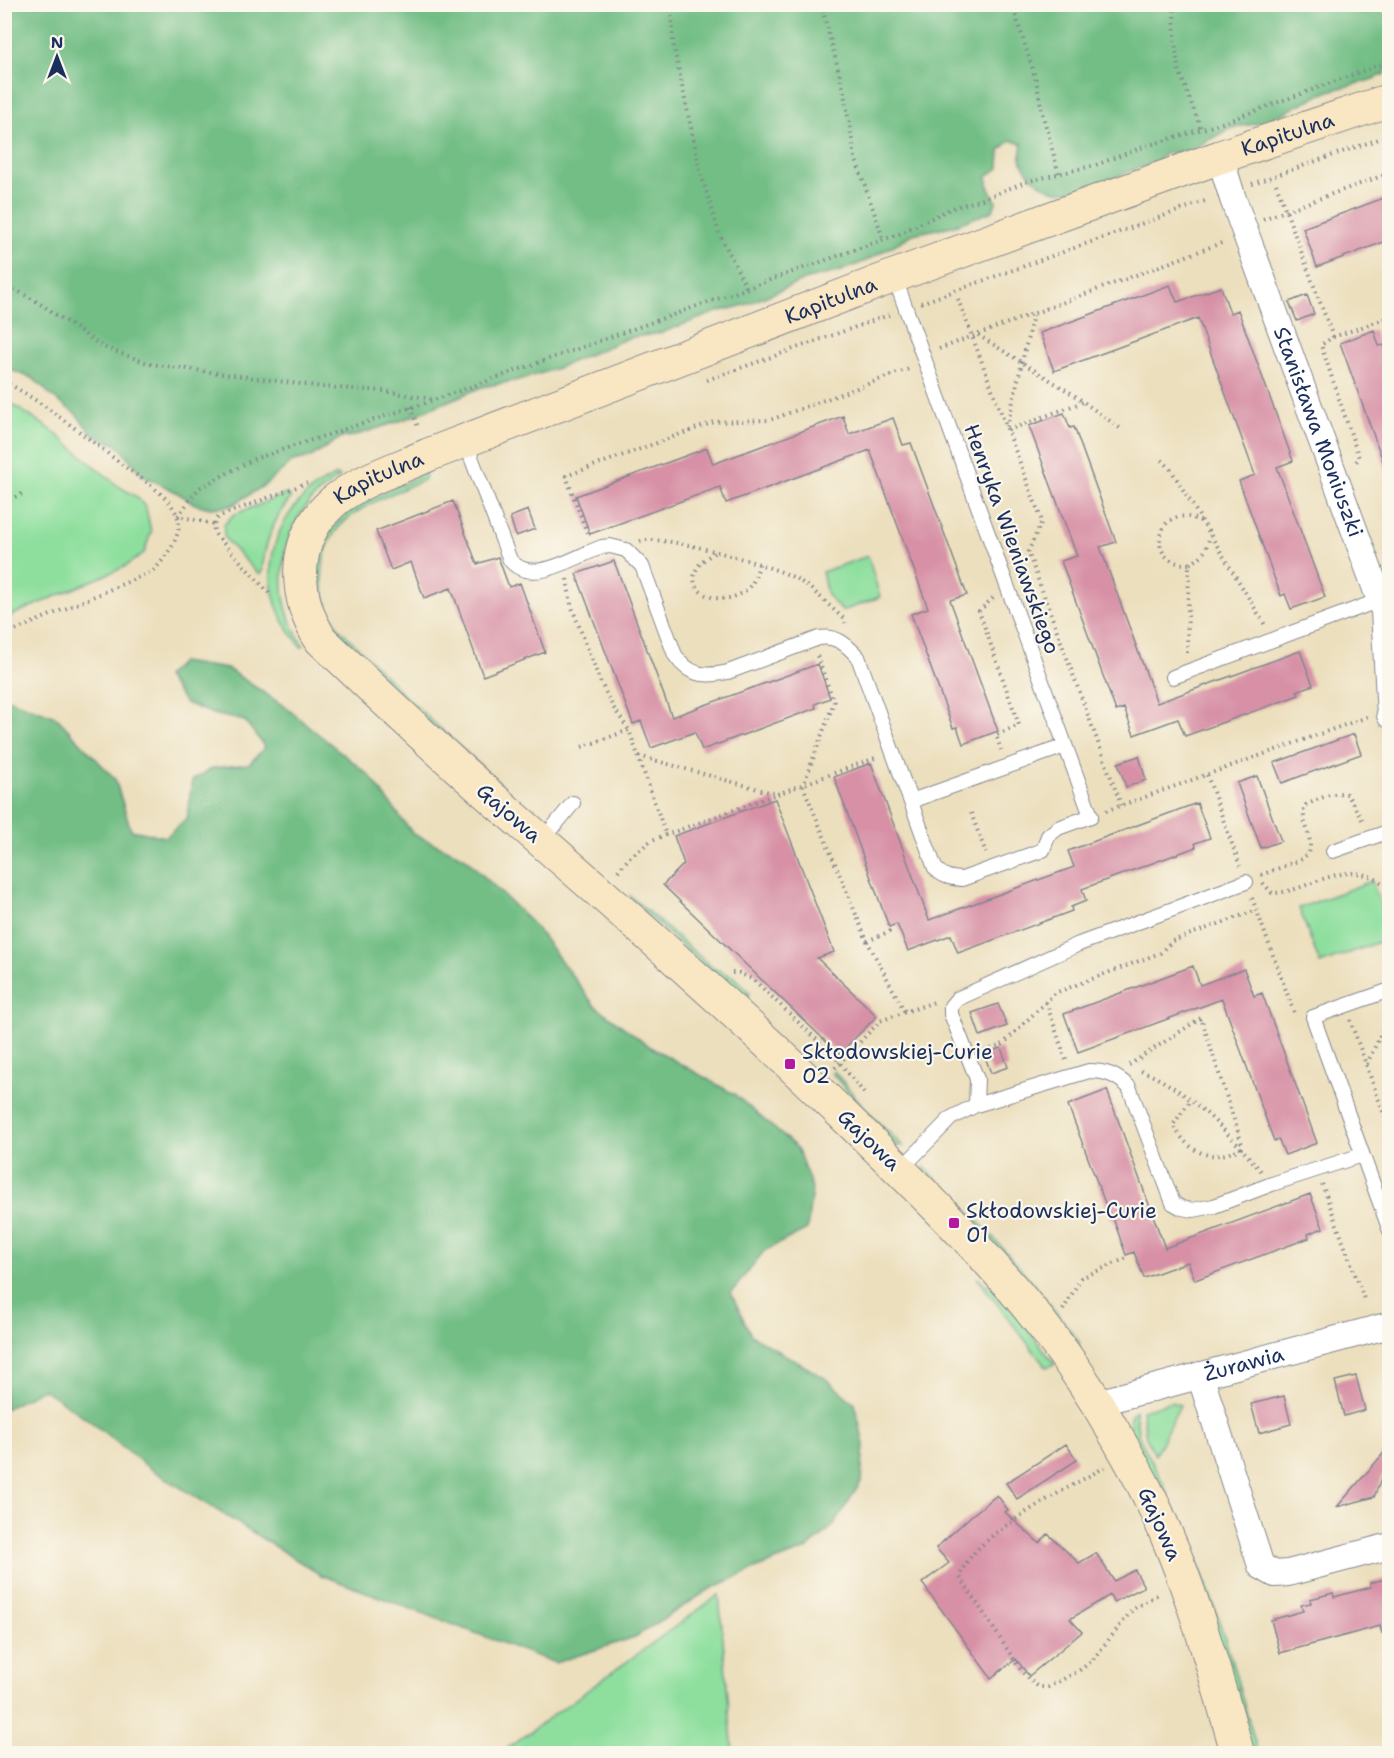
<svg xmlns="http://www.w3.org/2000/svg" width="1394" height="1758" viewBox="0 0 1394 1758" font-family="'Shantell Sans',sans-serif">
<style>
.green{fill:#8edf9e;stroke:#54877e;stroke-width:1.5}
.forest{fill:#72be85;stroke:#467672;stroke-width:1.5}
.building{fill:#d790a6}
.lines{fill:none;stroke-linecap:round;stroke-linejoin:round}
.lane-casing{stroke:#84878e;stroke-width:16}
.street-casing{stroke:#84878e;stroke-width:28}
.secondary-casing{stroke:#84878e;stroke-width:35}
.path{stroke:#84878e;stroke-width:4;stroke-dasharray:1.5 4.5;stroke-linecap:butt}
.lane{stroke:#fff;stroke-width:14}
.street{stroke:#fff;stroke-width:26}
.secondary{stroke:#f9e7c3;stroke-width:33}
.poi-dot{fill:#b5179e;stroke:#fbf7ec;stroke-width:2}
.labels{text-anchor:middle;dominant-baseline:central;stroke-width:4.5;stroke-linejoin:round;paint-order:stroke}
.street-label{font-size:21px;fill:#1b2f5e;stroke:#fbf7ec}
.poi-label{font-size:21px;fill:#1b2f5e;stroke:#fbf7ec;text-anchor:start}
</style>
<rect width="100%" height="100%" fill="#fbf7ec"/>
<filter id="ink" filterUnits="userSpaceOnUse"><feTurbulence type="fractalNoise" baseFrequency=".0167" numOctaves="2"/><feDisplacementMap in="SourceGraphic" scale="12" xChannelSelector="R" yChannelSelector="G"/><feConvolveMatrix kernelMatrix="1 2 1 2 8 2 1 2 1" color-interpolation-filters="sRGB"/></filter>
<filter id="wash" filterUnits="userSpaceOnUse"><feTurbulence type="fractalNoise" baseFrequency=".008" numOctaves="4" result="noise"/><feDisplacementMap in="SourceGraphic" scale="24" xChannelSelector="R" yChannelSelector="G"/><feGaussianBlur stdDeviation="1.35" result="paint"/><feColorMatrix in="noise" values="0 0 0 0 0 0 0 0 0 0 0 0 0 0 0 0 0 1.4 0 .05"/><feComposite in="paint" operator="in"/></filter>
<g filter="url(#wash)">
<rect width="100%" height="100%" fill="#ecdfbd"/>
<path class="green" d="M4,399L50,429L118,486L137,497L146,508L151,532L144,553L124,567L5,618Z
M426,473L425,479C402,490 370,501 350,517C315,544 316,592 338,627L407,698L504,787L404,701L335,629C311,593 310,542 348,513C371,496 401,486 426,473Z
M337,475L340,477C329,484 320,491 311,500C276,541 273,603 304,646L301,647C293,636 284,625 279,612C256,558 284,498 337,475Z
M286,494L290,496V499C272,521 264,546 262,573L258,574L227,541L224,536V525L233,515Z
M868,556L880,597L842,611L827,595L822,572Z
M1372,881L1389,927V938L1320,964L1299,908Z
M630,896L713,968L733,977L749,992V995H741L727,986L631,900Z
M834,1071L868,1112L903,1146H897L867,1115L832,1073Z
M924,1167C981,1221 1032,1279 1079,1342V1348L925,1174Z
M977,1278L999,1293L1055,1364L1046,1367Z
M1171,1402L1180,1405L1155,1455L1146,1437L1142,1410Z
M1135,1410L1139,1437L1161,1479L1207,1585L1226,1642L1258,1753H1252L1129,1429L1131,1415Z
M719,1595L733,1753H501Z"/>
<path class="forest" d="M1356,4L1362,13L1377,8L1389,17L1390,56L1385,74L1374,79L1329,91L1313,98L1265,122L1231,128L1190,150L1164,154L1157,161L1147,165C1128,172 1073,196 1056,191C1048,189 1038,183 1032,177C1021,166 1019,158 1022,144L1011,140L1000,150L999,168L987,176L989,188L996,202L993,211L952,226L913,234L866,261L838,272L807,279L745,305L717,312L661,333L628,338L555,369L519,380L482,387L403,420L354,436L340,438L311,457L293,461L265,485L231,506L210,508L195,504L176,492L142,475L122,450L115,444L94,436L76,414L51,396L42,386L32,378L5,368L4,5Z
M181,662L228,669L284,706L370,776L413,834L464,857L534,925L594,1005L649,1046L734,1094L797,1148L812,1188L807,1229L764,1251L731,1293L751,1335L825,1378L855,1404L864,1445L861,1482L833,1526L807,1549L757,1568L710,1589L635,1637L555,1663L321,1575L149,1468L86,1418L43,1389L5,1409V698L56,717L115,779L131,830L166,837L187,818L192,780L213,768L249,764L265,747L245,721L213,714L185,703L166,677Z"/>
<g id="blocks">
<path class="building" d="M1389,196V240L1317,267L1303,228Z
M1170,285L1177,302L1221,287L1230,313L1238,310L1293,461L1277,467L1325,597L1291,609L1285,594L1281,596L1239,481L1255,475L1198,318L1054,371L1040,333Z
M1307,295L1314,314L1297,321L1289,302Z
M1374,330L1379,346L1384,345L1389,361V472H1387L1340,343Z
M1064,413L1070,428L1074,427L1116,542L1100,547L1157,703L1300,651L1313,685L1297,691L1299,695L1185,736L1178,719L1134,735L1124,708L1116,711L1061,561L1077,556L1029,426Z
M843,416L849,434L893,418L903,445L911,443L967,595L950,600L998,731L963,744L957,727L953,728L911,614L928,608L870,450L726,503L720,487L590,534L576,496L707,448L713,464Z
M453,501L477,564L498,557L509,587L520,583L545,652L483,676L451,588L424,598L411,562L391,570L376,531Z
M528,510L535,529L516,536L510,517Z
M614,561L672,717L818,664L830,698L815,704L816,708L702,750L695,732L651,748L641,721L633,724L576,574Z
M1354,734L1361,754L1282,783L1274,763Z
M1139,756L1146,780L1126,787L1118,763Z
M871,763L929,920L1074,867L1068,851L1197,803L1210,838L1195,843L1196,847L1082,889L1086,901L1071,907L1072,911L958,953L951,935L908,951L897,924L889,927L834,777Z
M1257,776L1281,841L1261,848L1237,783Z
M775,799L834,952L817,958L877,1016L839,1054L663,885L684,864L674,836Z
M1193,966L1200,985L1244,969L1254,996L1262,993L1317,1143L1285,1155L1279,1140L1274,1141L1222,999L1078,1052L1064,1014Z
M998,1004L1007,1026L980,1036L972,1013Z
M1001,1048L1008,1067L991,1073L984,1054Z
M1107,1090L1165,1248L1310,1194L1323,1228L1308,1234L1309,1238L1195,1280L1188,1262L1144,1278L1134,1252L1126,1255L1113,1218L1111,1219L1068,1105Z
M1356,1376L1365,1410L1344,1416L1335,1381Z
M1284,1396L1291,1424L1259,1433L1251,1404Z
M1066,1444L1077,1460L1017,1499L1006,1483Z
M1389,1447V1459L1374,1497L1337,1507Z
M997,1495L1008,1510L1005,1512L1039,1543L1048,1534L1079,1563L1096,1553L1114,1581L1135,1570L1144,1587L1114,1602L1110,1595L1070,1619L1082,1632L1029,1676L1016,1659L991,1678L922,1583L949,1563L936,1548L971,1516Z
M1389,1578V1632L1382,1633L1380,1626L1280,1653L1271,1620L1303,1611L1301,1605L1311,1603L1310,1599L1333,1593L1334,1597L1371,1587L1370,1583Z"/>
</g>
</g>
<g filter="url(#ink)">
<use href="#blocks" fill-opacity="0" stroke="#84878e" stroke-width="1.5"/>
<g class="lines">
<g class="lane-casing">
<path id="lane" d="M465,441L510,560C532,587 575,556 602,547L610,546L626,550L642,566L675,655C689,676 704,677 728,672L819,638C836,635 846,644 858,657L935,868C943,877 950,878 962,879L1043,850L1048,836L1058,828L1091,816L894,276
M1173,677L1380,600
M911,801L1065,746
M542,841L573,803
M1333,851L1390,831
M1390,990L1313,1017L1390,1231
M976,1105L1089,1071C1106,1071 1116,1075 1129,1087L1173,1203L1182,1208L1193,1210L1214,1206L1272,1184L1362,1155
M900,1170L951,1118L976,1105L977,1079L951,1014V1006L957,999L1079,944L1246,882"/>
</g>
<g class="street-casing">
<g id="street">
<path id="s1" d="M1220,157L1233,199L1384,611L1390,715"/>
<path d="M1200,1375L1261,1566L1275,1574L1288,1573L1390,1546"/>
<path id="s2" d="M1097,1403L1390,1325"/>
</g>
</g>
<g class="secondary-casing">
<g id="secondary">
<path id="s3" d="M1238,1754C1216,1678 1196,1602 1164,1529C1146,1486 1122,1445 1098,1405C1030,1293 934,1203 840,1112C730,1005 616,906 500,805C439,752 380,695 321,640C293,596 291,539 333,502C359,480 397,469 428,455L894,276L1068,212L1220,157L1390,100"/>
</g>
</g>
<path class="path" d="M668,4L672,18L673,43L700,170L719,233L746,287
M821,4L843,87L855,157L883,238
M1012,4L1036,80L1043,116L1059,174
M1174,4L1175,40L1178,68L1201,129
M1252,184L1390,135
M1276,184L1333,337L1321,345L1359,458L1355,463
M1263,219L1390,173
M4,283L39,303L103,347L150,364L323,387L384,391L432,399
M958,299L1042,521L1028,552L1121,805
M921,303L1208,200
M978,335L1074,395L1121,429
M1333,337L1390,317
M939,349L1224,242
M707,380L889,315
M4,381C47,405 85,436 124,466C141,479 168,494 177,515C185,533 165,559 153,571L4,635
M410,407L419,429
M1007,427L1033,315
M1008,430L1083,402
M1162,460L1170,468L1265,625
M4,502L22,494
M213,524L178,516L199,488L254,459L434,400L899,234L952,208L986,198L1025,182L1096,165L1140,148L1222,123L1390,61
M587,533L566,476L714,422L770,420L911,368
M640,541C664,534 771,565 795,578C814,589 828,605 844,619L845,623
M714,553C708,557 700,562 697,568C682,597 731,610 750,586C755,580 757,572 759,564
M1189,564C1142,566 1156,497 1202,522
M567,579L571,605L600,681L613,707L629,730
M269,593L216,535C212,528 213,522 220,516L307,483
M993,598L979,611L1019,725L996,735L1001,750
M1187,653L1189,564C1203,558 1207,549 1210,535
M817,656L834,702L803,786L867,941L905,1012
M582,747L629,730L666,835
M639,756L776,794
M1207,775L1240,866
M1106,811L1367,717
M971,813L986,853
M618,871L630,857L652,840L878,757
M1261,875L1300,860L1309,853C1314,833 1298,820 1306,805C1319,799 1333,791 1347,794L1364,823
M1263,883L1272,893C1304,893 1336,864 1369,876C1376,878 1383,884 1390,888
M1252,898L1295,1015
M867,941L893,930
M732,973H739L754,980L836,1058L864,1093
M1046,1002L1066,1060
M1350,1020L1390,1131
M985,1051L1002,1045L1055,993L1160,953L1172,941L1257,910
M1367,1064L1390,1013
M1129,1065L1201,1018L1242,1144L1241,1148C1211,1164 1189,1153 1173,1125L1190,1101
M835,1068L880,1021L934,1002
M1141,1071C1189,1089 1228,1133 1261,1171
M1322,1184L1364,1299
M1063,1310L1081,1278L1127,1258
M1105,1467C1069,1488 968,1537 960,1577L1022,1672L1031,1681L1039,1687H1048L1077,1672L1091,1662L1133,1609L1160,1593"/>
<use href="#lane" class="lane"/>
<use href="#street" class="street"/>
<use href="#secondary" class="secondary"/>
</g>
</g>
<g class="poi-dot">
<rect x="784" y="1058" width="12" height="12" rx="3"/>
<rect x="948" y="1217" width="12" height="12" rx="3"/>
</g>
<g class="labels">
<g class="street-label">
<text stroke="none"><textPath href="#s3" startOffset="2646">Kapitulna</textPath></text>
<text stroke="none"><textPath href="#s3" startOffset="2160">Kapitulna</textPath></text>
<text stroke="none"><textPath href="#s1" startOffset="292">Stanisława Moniuszki</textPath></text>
<text stroke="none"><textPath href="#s3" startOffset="1674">Kapitulna</textPath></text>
<text transform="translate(1012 539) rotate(70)">Henryka Wieniawskiego</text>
<text transform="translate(509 813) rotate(41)">Gajowa</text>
<text transform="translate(869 1140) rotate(44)">Gajowa</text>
<text stroke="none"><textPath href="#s2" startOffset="152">Żurawia</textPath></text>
<text transform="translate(1160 1524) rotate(66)">Gajowa</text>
</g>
<g class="poi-label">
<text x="802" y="1052">Skłodowskiej-Curie<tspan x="802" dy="24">02</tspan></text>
<text x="966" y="1211">Skłodowskiej-Curie<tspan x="966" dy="24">01</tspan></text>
</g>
</g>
<rect width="1394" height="1758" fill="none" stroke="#fbf7ec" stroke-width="24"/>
<g transform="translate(57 57)" stroke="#fbf7ec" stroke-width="4.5" paint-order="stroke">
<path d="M0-4.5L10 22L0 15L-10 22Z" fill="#1b2f5e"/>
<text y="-9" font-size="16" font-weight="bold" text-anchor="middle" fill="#1b2f5e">N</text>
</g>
</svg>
